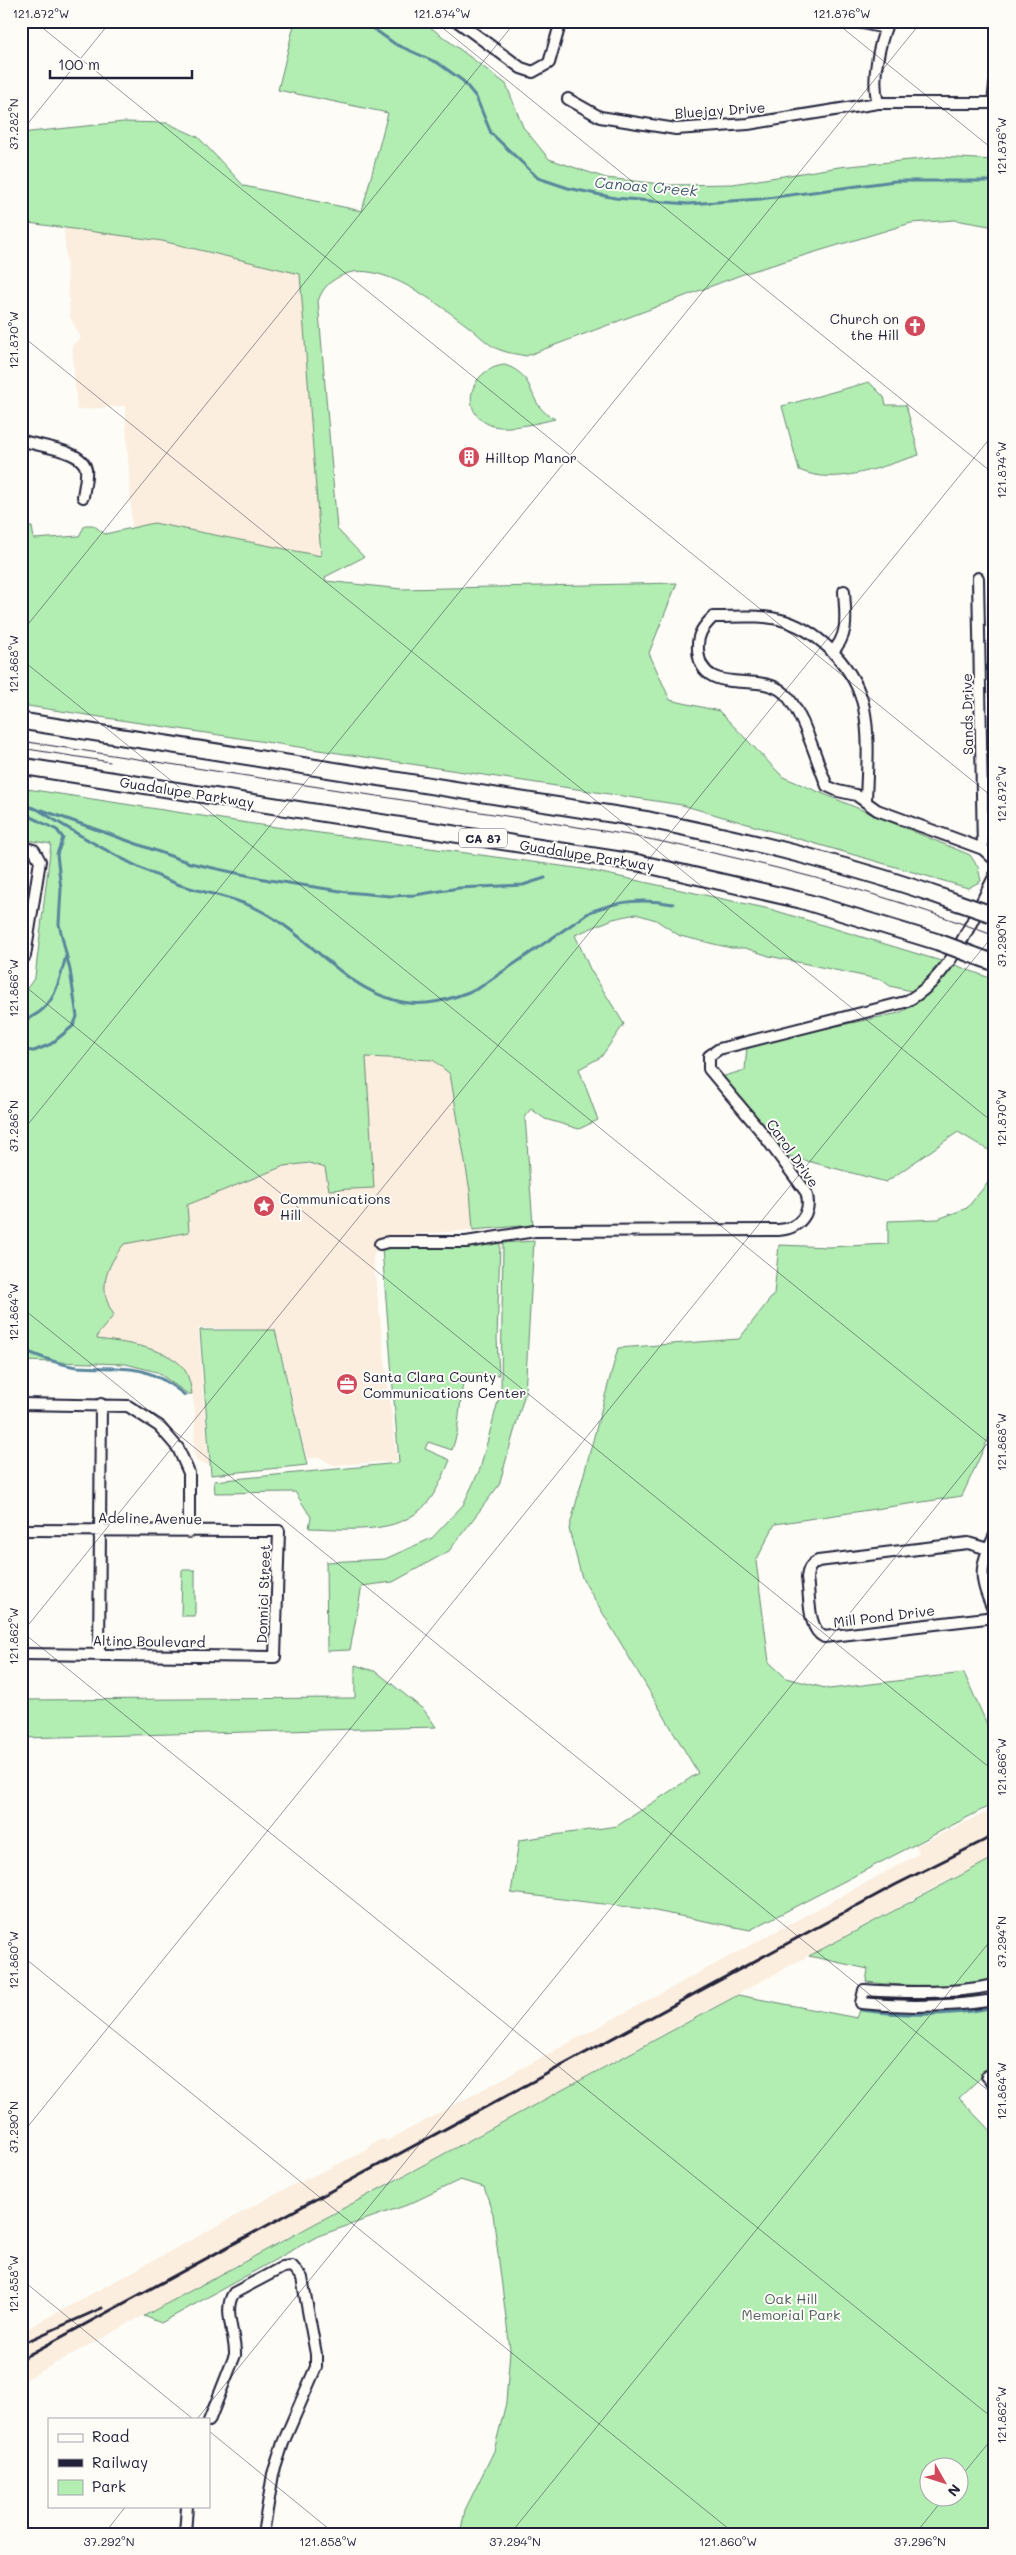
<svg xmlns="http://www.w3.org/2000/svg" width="1016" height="2555" viewBox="0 0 1016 2555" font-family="Mali,sans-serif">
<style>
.built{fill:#fbeede}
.green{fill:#b2edb1;stroke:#6a8876;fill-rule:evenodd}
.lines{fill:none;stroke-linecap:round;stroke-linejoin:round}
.stream{stroke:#58869c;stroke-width:3}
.minor-casing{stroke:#22223b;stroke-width:14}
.highway-casing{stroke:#22223b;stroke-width:19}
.minor{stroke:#fdfcf7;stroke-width:10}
.highway{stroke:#fdfcf7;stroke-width:15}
.tram{stroke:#22223b;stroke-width:1}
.rail{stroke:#22223b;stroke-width:3}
.highway-bridge-casing{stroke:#22223b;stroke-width:19;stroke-linecap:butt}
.highway-bridge{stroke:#fdfcf7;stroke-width:15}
.ticks{fill:none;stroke:#22223b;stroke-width:1;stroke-opacity:0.45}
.labels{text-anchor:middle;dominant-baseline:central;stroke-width:4;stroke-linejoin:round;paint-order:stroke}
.shield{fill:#fdfcf7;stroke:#646373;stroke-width:1}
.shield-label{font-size:12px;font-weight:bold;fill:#22223b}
.street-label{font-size:14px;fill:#22223b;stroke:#fdfcf7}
.poi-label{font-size:14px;fill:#22223b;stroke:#fdfcf7;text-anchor:start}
.park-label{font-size:14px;fill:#4d5f5e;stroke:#fdfcf7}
.water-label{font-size:15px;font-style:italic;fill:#425c73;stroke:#fdfcf7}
.neatline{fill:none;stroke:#22223b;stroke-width:2}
.ticks-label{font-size:12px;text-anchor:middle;fill:#22223b}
</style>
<rect width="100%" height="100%" fill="#fdfcf7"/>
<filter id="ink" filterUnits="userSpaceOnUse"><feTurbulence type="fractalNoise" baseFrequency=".02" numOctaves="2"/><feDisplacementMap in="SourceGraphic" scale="10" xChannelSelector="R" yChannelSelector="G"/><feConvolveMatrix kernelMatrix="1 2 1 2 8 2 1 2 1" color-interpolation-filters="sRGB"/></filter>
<g filter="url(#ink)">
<path class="built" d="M64,228L162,241L300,274L321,556L154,523L132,528L125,406L77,410L72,345L81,338L70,317Z
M366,1057L433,1060L450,1074L470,1191L473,1230L379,1237L373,1259L397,1461L333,1465L319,1457L307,1459L276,1330L203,1328H198L209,1465L197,1461L194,1454L195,1411L191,1388L137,1344L97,1340L98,1334L114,1315L105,1297V1274L111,1261L124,1244L189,1232L186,1205L284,1166L297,1163L318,1165L374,1188Z
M995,1808V1857L941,1884L21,2382V2332L287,2188L368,2150L371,2144L383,2139L387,2141L919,1854L916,1846Z"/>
<path class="green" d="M295,21H422L506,84L523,127L549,159L606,178L671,185L733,184L839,167L941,157L995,160V227L955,220L911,223L746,273L526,356C517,354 508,353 500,350C489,346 478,334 469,327C441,306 380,258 343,275C330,281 323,287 318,301L337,529L364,557L325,577L326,581L402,589L677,583L649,653L670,700L719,711L783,777L970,855L978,867L981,881L968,888L682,805L21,705V527H32L34,539L79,536L85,525H93L105,534L154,523L321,556L300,274L162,241L21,222V133L123,122L167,123L198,137L244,186L362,211L388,113L278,90Z
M505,365C540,377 524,404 555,419C539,423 509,430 493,426C457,414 469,368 505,365Z
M869,382L884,397L886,405H906L919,455C882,466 837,487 799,470L782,406Z
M21,788L254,824L583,869L770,909L941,961L923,982L911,991L890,986L882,980L769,956L745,948H731L680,936L656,920L636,914L613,919L575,935L590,969L624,1024L601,1057L579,1069L598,1120L579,1129L545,1119L531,1109L525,1116L533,1225L473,1230L470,1191L450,1074L433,1060L366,1057L374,1188L329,1190L325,1168L310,1163L284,1166L187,1205L189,1232L124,1244C106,1267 97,1289 114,1315L98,1334L97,1339C121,1342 174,1348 186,1372C189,1378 191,1387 192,1394H188L157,1372L126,1364L21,1361V997L35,977L51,844L21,839Z
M955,965L995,980V1154L958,1132L886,1182L785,1155L753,1112L721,1077L745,1070L747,1045L899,1013C924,1001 939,987 955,965Z
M995,1174V1424L962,1496L775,1524L756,1561L769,1662L786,1678L829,1689L964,1673L995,1742V1803L750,1930L645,1909L511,1893L519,1840L617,1826L698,1773L582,1578L569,1529L618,1348L739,1339L774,1294L779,1245L829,1247L888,1244V1221L938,1219L967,1208Z
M534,1241L525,1393L499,1485L449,1551L393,1582L362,1586L350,1650L327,1651L326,1562L385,1559L432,1538L463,1505L480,1469L501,1390L503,1243Z
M500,1243L497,1339L499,1375L464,1373L457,1433L452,1450L428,1442L425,1449L450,1460C445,1472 440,1484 433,1495C407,1537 351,1529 309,1528L311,1517L295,1492L215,1493L214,1481L399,1463L382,1249Z
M200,1330H275L307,1465L211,1475Z
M182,1570H195V1616H181Z
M355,1665L377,1672L424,1710L436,1727L21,1738V1700L355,1698Z
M995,1857V1978C952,1987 910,1987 866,1982L868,1969L809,1956Z
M738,1995L857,2018L861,2007C905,2011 951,2014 995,2004V2067L993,2066L959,2098L995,2136V2534H460L465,2510L494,2451L506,2403L510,2350L493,2214L484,2187L460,2180L407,2205L318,2236L161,2323L144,2316ZM928,2468H958V2498H928Z"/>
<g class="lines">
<path class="stream" d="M363,21L395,44L438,63L463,81L476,97L491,133L538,178L568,188L615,198L688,204L760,199L895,181H995
M21,804L36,809
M37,809C78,835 134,868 180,885C208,894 238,898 263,912C310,937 341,985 394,1000C423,1009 452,999 479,988L590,912C618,901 643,898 673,904
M42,810L190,863L269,880L347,892L390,896L415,895L459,888L523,885L545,878
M21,812L57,830L63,838L57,854L61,889L59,924L70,970L77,1017L73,1026L51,1044L34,1051L21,1050
M21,1021C55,1011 58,985 66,956
M21,1349C38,1356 59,1365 77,1367C126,1370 143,1361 185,1395
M861,2010C905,2016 951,2016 995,2007"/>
<g class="minor-casing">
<path id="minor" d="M457,21L521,68L533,72L549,63L561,21
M853,21L885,28
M568,99L600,117L676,129L748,124L878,103H995
M878,103C871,79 879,45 888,21
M993,103L995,85
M21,440C38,447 82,449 86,469C87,478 84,488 83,497
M978,578L983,849
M832,652C850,635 845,614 844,591
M866,800C867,770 870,738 864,708C856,670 822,633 785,621C762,614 737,617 713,617C702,628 697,635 698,650C701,699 760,670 784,693C802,709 817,762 827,786L838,791L856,795L877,810L983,849L995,860
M21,847L34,850L40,861L25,956L21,961
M380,1244L388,1242H466L535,1231L778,1230C799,1229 813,1213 806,1192L760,1130L709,1069V1056L719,1049L905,1002C952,978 972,919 995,875
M21,1404L128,1406L159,1426L178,1448L189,1473V1532
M21,1530L279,1531L275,1657L21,1654
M995,1535C978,1570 979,1578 995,1614
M988,1549L968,1543L818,1561C810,1565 808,1569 807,1578C810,1595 807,1629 824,1637L995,1617
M99,1654L101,1404
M995,1985C951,1994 908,1993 864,1990L861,2003C908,2008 948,2007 995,2000
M987,2076L995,2084
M209,2421L235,2355C236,2336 222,2309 234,2293L283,2267L292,2266L302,2278L316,2354V2367L283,2443L273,2474L263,2534
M185,2534L187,2506"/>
</g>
<g class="highway-casing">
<path id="highway" d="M21,721L649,820C756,842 856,866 959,903
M21,766L639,863L800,900L938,942
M973,955L995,963"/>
</g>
<use href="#minor" class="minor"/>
<use href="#highway" class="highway"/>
<path class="tram" d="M21,741L629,835C753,860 877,890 995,936
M21,748L110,762"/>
<path class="rail" d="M21,2344L102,2308
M21,2359L895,1885L995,1835"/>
<g class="highway-bridge-casing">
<path id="highway-bridge" d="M959,903L994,915
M938,942L973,955"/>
</g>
<use href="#highway-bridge" class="highway-bridge"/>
</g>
</g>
<path class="ticks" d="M34,21L995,799M434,21L995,475M834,21L995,151M21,132L111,21M21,335L995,1124M21,633L516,21M21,659L995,1448M21,983L995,1772M21,1133L922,21M21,1307L995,2096M21,1631L995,2420M21,1634L995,432M21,1955L735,2534M21,2135L995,933M21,2279L193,2419M197,2419L995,1434M209,2431L335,2534M958,2480L995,2435M104,2534L126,2506M510,2534L995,1935M915,2534L944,2498"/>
<defs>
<g id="church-disc" transform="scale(1.125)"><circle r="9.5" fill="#d1495b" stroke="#fdfcf7"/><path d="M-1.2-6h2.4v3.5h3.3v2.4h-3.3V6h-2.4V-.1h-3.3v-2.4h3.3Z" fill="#fff"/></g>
<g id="building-disc" transform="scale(1.125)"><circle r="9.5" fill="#d1495b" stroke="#fdfcf7"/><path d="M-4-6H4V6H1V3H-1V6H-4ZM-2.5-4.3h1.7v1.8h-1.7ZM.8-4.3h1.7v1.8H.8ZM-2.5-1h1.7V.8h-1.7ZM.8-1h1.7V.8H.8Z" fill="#fff"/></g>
<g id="sight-disc" transform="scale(1.125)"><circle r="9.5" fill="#d1495b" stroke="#fdfcf7"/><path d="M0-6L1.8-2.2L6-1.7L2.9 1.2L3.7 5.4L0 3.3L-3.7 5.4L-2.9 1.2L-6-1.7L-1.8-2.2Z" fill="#fff"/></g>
<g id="office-disc" transform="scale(1.125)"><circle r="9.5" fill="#d1495b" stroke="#fdfcf7"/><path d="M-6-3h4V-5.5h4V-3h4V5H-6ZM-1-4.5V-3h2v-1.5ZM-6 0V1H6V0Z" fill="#fff"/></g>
</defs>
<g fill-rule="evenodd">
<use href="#church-disc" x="915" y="326"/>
<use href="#building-disc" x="469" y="457"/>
<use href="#sight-disc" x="264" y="1206"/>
<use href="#office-disc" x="347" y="1384"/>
</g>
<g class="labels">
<rect class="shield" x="459" y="828.5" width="48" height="19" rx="4"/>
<g class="shield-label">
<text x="483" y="838">CA 87</text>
</g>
<g class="street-label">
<text transform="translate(720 110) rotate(-4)">Bluejay Drive</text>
<text transform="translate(967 714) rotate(-91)">Sands Drive</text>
<text transform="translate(187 792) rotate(9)">Guadalupe Parkway</text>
<text transform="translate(587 855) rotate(9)">Guadalupe Parkway</text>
<text transform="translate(793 1153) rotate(55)">Carol Drive</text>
<text transform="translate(150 1518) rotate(1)">Adeline Avenue</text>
<text transform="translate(263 1594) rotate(-88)">Donnici Street</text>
<text transform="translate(884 1616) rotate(-7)">Mill Pond Drive</text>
<text transform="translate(149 1641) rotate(1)">Altino Boulevard</text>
</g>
<g class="poi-label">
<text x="899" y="318" text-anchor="end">Church on<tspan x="899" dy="16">the Hill</tspan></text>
<text x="485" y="457">Hilltop Manor</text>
<text x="280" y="1198">Communications<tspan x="280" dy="16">Hill</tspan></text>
<text x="363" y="1376">Santa Clara County<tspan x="363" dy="16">Communications Center</tspan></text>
</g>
<g class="park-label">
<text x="791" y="2298">Oak Hill<tspan x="791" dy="16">Memorial Park</tspan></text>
</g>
<g class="water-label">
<text transform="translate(646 186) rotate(5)">Canoas Creek</text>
</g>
</g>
<rect width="1016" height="2555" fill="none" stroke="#fdfcf7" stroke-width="55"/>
<rect x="48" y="2418" width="162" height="90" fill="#fdfcf7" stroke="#a5a5ac"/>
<rect x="58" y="2434" width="25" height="8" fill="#fdfcf7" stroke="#a5a5ac"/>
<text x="92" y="2442" font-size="15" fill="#22223b">Road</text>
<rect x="58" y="2459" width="25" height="8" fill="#22223b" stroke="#a5a5ac"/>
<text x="92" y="2468" font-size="15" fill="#22223b">Railway</text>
<rect x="58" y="2480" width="25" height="15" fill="#b2edb1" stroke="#a5a5ac"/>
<text x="92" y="2492" font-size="15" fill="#22223b">Park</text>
<g transform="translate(944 2482) rotate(129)"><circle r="24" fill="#fdfcf7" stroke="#a5a5ac"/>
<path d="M0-4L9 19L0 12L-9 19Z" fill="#d1495b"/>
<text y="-8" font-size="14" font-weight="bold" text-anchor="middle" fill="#22223b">N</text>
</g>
<path d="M50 70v8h142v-8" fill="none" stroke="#22223b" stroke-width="2.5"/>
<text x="58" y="70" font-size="15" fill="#22223b" stroke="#fdfcf7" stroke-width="4" paint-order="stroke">100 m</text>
<rect x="28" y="28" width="960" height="2500" class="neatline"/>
<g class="ticks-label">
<text x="41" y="18">121.872°W</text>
<text x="442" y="18">121.874°W</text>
<text x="842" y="18">121.876°W</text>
<text transform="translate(14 124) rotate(-90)" y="4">37.282°N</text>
<text transform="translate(1002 146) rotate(-90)" y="4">121.876°W</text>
<text transform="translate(14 340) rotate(-90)" y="4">121.870°W</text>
<text transform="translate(1002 470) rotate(-90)" y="4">121.874°W</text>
<text transform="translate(14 664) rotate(-90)" y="4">121.868°W</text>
<text transform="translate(1002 794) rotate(-90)" y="4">121.872°W</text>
<text transform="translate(1002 941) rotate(-90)" y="4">37.290°N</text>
<text transform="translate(14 988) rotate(-90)" y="4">121.866°W</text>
<text transform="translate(1002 1118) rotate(-90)" y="4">121.870°W</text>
<text transform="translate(14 1126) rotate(-90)" y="4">37.286°N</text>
<text transform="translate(14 1312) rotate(-90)" y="4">121.864°W</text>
<text transform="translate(1002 1442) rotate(-90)" y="4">121.868°W</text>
<text transform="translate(14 1636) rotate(-90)" y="4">121.862°W</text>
<text transform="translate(1002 1767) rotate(-90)" y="4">121.866°W</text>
<text transform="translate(1002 1942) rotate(-90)" y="4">37.294°N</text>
<text transform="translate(14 1960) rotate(-90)" y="4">121.860°W</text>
<text transform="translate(1002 2091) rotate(-90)" y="4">121.864°W</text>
<text transform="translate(14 2127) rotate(-90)" y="4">37.290°N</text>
<text transform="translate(14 2284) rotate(-90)" y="4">121.858°W</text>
<text transform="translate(1002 2415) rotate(-90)" y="4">121.862°W</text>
<text x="109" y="2546">37.292°N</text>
<text x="328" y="2546">121.858°W</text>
<text x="515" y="2546">37.294°N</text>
<text x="728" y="2546">121.860°W</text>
<text x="920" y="2546">37.296°N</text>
</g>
</svg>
